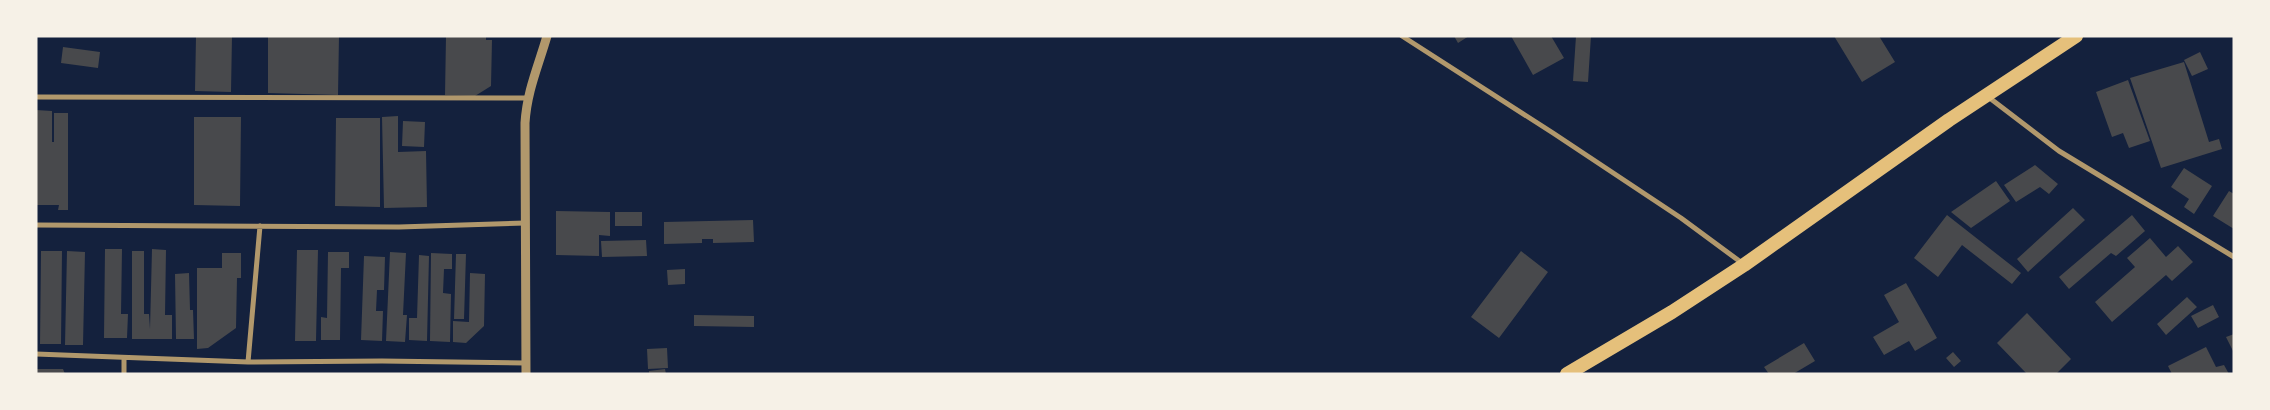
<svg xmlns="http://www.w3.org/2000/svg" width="2270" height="410" viewBox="0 0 2270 410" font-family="Figtree,sans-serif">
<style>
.building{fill:#48494c}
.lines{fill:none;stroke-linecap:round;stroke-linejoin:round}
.minor{stroke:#b1986c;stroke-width:5}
.tertiary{stroke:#b1986c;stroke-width:9}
.trunk{stroke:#e5c07b;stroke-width:14}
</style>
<rect width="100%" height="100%" fill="#14213d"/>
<path class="building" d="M196,36H232L231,92L195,91Z
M268,36H339L338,95L268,93Z
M446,36H486V40H492L491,86L475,96L445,95Z
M1454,36H1469L1458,43Z
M1511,36H1551L1564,58L1533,75Z
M1576,36H1591L1588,82L1573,81Z
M1834,36H1879L1895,62L1862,82Z
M63,47L100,52L98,68L61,63Z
M2200,52L2208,69L2192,76L2184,60Z
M2184,62L2209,142L2219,139L2222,149L2161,168L2130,78Z
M2128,80L2150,141L2129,148L2123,133L2112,137L2096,92Z
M36,110L52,111V142H54V113H68V210H58L59,205H36Z
M398,116V152L426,151L427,207L384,208L382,117Z
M194,117H241L240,206L194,205Z
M336,118H380V207L335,206Z
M403,121L425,122L424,147L402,146Z
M2035,165L2058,184L2049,194L2040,187L2016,202L2004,185Z
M2184,168L2212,186L2194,214L2184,207L2189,199L2171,187Z
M1996,181L2010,201L1971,228L1951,212Z
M2229,191L2234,194V229L2213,216Z
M2073,208L2085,220L2028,272L2017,259Z
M556,211L610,212V236L599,235V256L556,255Z
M615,212H642V226H615Z
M1947,215L2021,273L2012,284L1962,245L1938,277L1914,258Z
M2132,215L2145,231L2116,256L2111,253L2069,289L2059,277Z
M753,220L754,242L713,243V239H702V243L664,244V222Z
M2150,238L2166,257L2178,246L2193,262L2172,281L2166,275L2112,322L2095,302L2135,267L2127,258Z
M646,240L647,256L602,257L601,241Z
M105,249H122L121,314H128L127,338H104Z
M152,249L166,250L165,315H172V339H132V251H144V314H149L150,329Z
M297,250H318L316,341H295Z
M41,251H62L61,344H40Z
M67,251L85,252L83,345H65Z
M1521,251L1548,272L1499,338L1471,317Z
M328,252H349V268H341L340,340H321V317L327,318Z
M390,252L406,253L403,315H407L405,342L386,341Z
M222,253H241V278H237L236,328L208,348L197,349V268H222Z
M431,253L452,254V269H444L443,293L451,294L450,342L430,341Z
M456,254H466L464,319H454Z
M419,255L429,256L427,341L409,340V318H417Z
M364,256L385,257L384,290H377L376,311H383L382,341L361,340Z
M685,269V284L668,285L667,270Z
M189,273L190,310H193L194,339H176L175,274Z
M470,273L485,274L484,326L466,343L453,342V321L469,322Z
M1906,283L1937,338L1915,351L1909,341L1884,355L1873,337L1899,322L1884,295Z
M2187,297L2197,307L2166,335L2157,324Z
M2213,305L2219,317L2198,328L2191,316Z
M2027,313L2071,359L2056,374H2027L1997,343Z
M694,315L754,316V327L694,326Z
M2234,334V353L2226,337Z
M1804,343L1815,361L1793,374H1769L1764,367Z
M2206,347L2216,367L2224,365L2229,374H2172L2168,366Z
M667,348L668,368L648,369L647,349Z
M1953,352L1961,361L1954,367L1946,358Z
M36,369H63L65,374H36Z
M665,369L666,374H649V371Z"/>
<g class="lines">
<path class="minor" d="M1402,36L1553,133L1681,218L1742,263
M1987,96L2059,151L2234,257
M36,97L527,98
M36,225L399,227L525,223
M36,354L248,362L382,361L525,363
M248,362L260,226
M124,374V358"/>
<path class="tertiary" d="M526,374L525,123C527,91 538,67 547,36"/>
<path class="trunk" d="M1567,374L1672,312L1744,265L1949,120L2076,36"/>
</g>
<rect width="2270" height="410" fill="none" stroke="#f6f1e7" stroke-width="75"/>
</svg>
